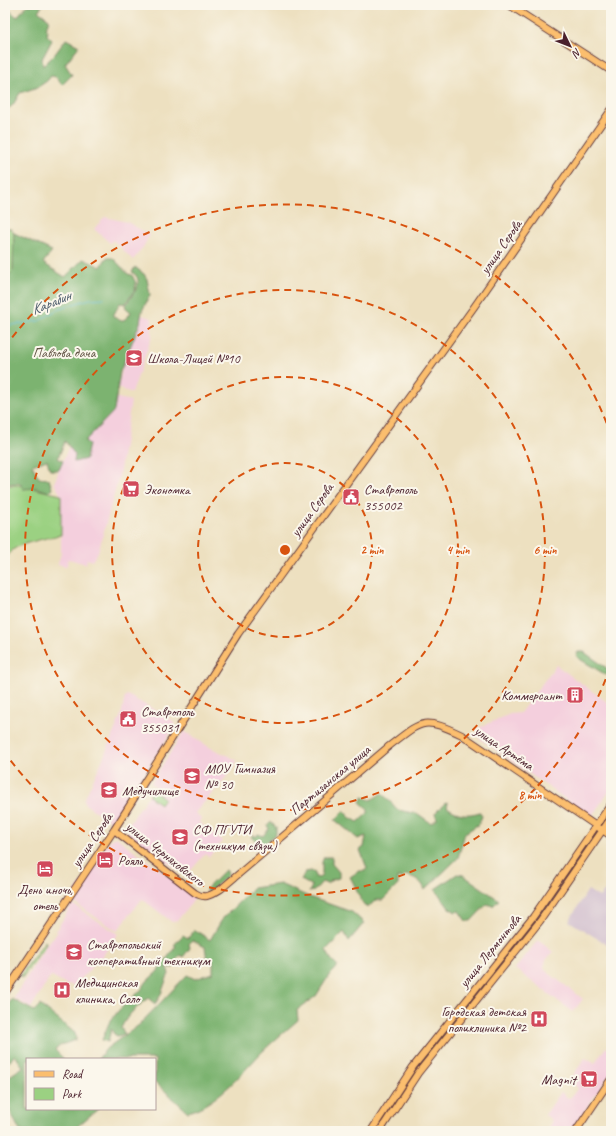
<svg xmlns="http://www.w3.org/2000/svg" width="616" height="1136" viewBox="0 0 616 1136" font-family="Caveat,sans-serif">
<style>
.built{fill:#f4cfdd}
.industrial{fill:#d0bdcd}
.green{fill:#9bd182;stroke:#727856}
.forest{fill:#7cb370;stroke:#63694e}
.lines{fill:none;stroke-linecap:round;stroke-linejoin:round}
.stream{stroke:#4eb6cc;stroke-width:1}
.major-casing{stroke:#623c41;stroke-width:8}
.major{stroke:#fbbe6e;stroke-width:6}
.ring{fill:none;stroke:#d8530f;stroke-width:2;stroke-dasharray:7 5}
.labels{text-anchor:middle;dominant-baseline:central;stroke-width:4;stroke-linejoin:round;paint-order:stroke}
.street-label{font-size:14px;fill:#4a1f2b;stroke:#fbf7ec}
.park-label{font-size:14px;fill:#625445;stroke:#fbf7ec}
.poi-label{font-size:14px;fill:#4a1f2b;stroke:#fbf7ec;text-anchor:start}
.water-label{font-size:15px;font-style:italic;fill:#4c5b6b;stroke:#fbf7ec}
.centre{fill:#d8530f;stroke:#fbf7ec;stroke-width:2}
.ring-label{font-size:12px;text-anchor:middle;font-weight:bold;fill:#d8530f;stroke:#fbf7ec;stroke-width:4;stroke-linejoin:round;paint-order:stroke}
</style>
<rect width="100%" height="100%" fill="#fbf7ec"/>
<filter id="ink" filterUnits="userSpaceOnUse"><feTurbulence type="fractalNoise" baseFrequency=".025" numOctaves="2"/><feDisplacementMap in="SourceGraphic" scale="8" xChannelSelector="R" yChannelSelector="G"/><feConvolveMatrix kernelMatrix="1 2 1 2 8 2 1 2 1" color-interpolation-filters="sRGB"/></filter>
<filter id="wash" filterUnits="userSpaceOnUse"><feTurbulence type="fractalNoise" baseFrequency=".012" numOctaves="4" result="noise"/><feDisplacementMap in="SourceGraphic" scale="16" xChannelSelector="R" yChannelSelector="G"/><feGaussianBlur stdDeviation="0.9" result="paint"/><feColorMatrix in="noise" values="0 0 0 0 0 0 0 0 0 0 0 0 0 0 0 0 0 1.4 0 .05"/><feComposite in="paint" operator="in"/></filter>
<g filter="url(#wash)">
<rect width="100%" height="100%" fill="#ede0c0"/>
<path class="built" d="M105,217L127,222L150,235L142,249L133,260L113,240L110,243L94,229Z
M141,315L152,318V336L132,393L118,388L123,365Z
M91,392L131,401L119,477L98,552L92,561L87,559L86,564L69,559L66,567L58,564L61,553V495L54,483Z
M556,665L611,705V789L591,817L476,736L478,728L510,714L520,713Z
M127,695L166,716L173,721L175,726L115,819L111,822L85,804L84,800L102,761L121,715L125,697Z
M184,731L209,747L237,760L234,768L195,813L201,818L199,822L222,841L209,857L205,854L186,876L129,834L126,828L155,786L151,783Z
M116,837L196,897L177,921L172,922L142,899L117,931L70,900L111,839Z
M72,904L118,934L102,957L99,959L74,987L69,984L68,986L52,977H50L31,1008L14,998L47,944L58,932L56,931L60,924Z
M538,940L553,952L546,960L544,967L546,971L583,999L573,1012L515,969Z
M606,1047L611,1051V1072L571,1131H547L552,1120L545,1115L561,1092L568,1098L571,1097L577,1089L576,1086L569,1081L585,1058L595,1063Z"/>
<path class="industrial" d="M588,890L599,897L606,890L611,893V947L569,921Z"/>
<path class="green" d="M5,228L11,229L14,233L13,271L5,279Z
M5,485H19L61,495V535C58,535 21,544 17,547C13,549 9,554 5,557Z
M153,790L164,798L160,804L149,796Z
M595,832L596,833L537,920L499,964L536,919Z
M45,941L46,944L22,978L20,976Z
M492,973L493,974L417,1070L377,1131H375L416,1069Z"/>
<path class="forest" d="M27,5H43L38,11L49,19L46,29L48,31L47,35L52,40L42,59L43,66L55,54L66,39L79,46L65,64L72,75L62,85L56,77L51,76L47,81L38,87L20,93L13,105L5,111V18L10,11L17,17Z
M14,233L52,251L43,263L65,277L83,259L101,267L106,258H113L128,274L132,275L136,283L135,290L125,304L120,303L113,316L121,321L127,318L131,312L125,307C130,296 147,282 132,272L135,267L144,274L147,279L150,295L142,311L140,323L120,372L114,411L85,441L89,444L86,459L74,462L75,455L65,441L58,458L63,461L59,470H50L47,460L32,465L39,478L49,479L52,489L49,492L37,488L23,489L20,483L5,484V279L13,271Z
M578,652H584L611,671L610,675H606L578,658L576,655Z
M382,793L398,810L418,814L431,823L437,819L435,813L446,802L448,803L447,807C458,815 467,816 480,812L482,816L479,824L465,833L458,858L425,890C422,881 414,877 406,875L402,879L400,876L398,878V885L383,900H376L367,908C358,899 357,888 350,877L359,871H365L367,868L360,850L364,847L366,836L358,839L335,820L344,811L349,817L358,822L368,813V809L360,802L363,797L371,800Z
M270,822L276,827V834L262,846L251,837L253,835L256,837L258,834L263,836L269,829L267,825Z
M324,857H332V864L339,872V878L332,880L327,884L322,882L314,891L309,892L312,886L301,880L305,872L311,871L315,873V877L319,878L322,875V862Z
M225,870L227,871L228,876L209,891H206V889Z
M457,874L463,875L499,900L493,906L487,904L471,921H466L459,911L456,912L449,908L435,889Z
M280,884L309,897L352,912L364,923L349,941L344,932L326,950L331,959L338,966L330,974L316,996L297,1010L298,1020C286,1031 273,1041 261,1053C241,1074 217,1104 188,1112L155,1082V1059H98L107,1048L139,1025L187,975L195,979L213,973V961L207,960L205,947L192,940L189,943L190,948L183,957L181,955L175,961L177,965L172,968L167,967L169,974C163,985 163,994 155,1004L148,998C136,1009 129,1012 121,1028L125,1034L117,1036L114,1034L111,1029L108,1042L102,1040L109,1023L119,1010L141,990L147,981L157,972L176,946L174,945L183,935L188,938L195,930L210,940L223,918L253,888Z
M12,999L34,1011L40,1005L75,1033L76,1040L61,1045L55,1050L64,1059H27V1109H98L72,1131H20L5,1102V1079L23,1067L15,1055L5,1066V1009Z"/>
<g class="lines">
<path class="stream" d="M5,326L39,321L55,311L73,304L90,299L104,298"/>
</g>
</g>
<g filter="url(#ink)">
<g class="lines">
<g class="major-casing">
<path id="major" d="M509,5L611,71
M114,830L195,893C206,900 212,894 221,889L388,747C422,721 422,716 462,735L611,836
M5,993L114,830L238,634L474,307L611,110
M371,1131L413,1067L533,917L611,804
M380,1131L418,1073L540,921L611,818
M576,1131L611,1079"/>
</g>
<use href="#major" class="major"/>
</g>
</g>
<g class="ring">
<circle cx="285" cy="550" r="87"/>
<circle cx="285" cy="550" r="173"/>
<circle cx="285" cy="550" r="260"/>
<path d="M610 668A346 346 0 0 1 5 753M5 347A346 346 0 0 1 610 432"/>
</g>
<defs>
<g id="school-square" transform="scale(0.9)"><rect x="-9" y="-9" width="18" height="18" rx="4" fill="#d1495b" stroke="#fbf7ec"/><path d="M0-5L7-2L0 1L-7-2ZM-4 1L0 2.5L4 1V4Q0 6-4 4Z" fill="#fff"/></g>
<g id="supermarket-square" transform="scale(0.9)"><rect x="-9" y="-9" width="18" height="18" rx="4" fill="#d1495b" stroke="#fbf7ec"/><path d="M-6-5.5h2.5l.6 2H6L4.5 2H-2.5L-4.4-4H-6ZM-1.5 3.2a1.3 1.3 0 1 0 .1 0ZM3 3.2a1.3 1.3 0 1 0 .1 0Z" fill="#fff"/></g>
<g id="civic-square" transform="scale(0.9)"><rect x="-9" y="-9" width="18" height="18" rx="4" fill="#d1495b" stroke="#fbf7ec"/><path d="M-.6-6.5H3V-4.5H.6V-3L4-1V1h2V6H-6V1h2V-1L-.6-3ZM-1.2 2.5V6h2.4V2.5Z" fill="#fff"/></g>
<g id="building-square" transform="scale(0.9)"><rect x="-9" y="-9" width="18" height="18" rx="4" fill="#d1495b" stroke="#fbf7ec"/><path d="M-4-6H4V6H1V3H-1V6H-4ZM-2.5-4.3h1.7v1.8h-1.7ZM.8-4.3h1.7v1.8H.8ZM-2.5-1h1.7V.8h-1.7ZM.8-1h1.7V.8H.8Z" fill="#fff"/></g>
<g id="university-square" transform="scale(0.9)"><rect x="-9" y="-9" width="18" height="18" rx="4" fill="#d1495b" stroke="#fbf7ec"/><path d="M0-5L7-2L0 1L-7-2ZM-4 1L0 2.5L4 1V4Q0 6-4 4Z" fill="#fff"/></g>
<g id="hotel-square" transform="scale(0.9)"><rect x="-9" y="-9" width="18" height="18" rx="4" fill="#d1495b" stroke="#fbf7ec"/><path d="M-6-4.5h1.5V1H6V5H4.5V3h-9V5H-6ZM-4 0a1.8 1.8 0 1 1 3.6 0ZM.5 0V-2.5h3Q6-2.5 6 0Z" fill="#fff"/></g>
<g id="hospital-square" transform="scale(0.9)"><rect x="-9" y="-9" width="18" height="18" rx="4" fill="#d1495b" stroke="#fbf7ec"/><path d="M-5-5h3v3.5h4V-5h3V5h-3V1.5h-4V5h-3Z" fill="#fff"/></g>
</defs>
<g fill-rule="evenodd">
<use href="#school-square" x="134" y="358"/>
<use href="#supermarket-square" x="131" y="489"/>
<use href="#civic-square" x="351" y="497"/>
<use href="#building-square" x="575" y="695"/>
<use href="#civic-square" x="128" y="719"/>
<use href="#school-square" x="192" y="776"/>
<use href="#university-square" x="109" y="790"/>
<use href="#university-square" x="180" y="837"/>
<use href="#hotel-square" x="105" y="860"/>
<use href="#hotel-square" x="45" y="869"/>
<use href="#university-square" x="74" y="952"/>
<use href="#hospital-square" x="62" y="990"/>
<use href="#hospital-square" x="539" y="1019"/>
<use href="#supermarket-square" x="589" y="1079"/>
</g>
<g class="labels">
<g class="street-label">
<text transform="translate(501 247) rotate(-55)">улица Серова</text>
<text transform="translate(312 510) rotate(-54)">улица Серова</text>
<text transform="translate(504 748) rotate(34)">улица Артёма</text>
<text transform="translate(330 780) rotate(-40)">Партизанская улица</text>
<text transform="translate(92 840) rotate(-56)">улица Серова</text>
<text transform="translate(165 854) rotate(38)">улица Черняховского</text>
<text transform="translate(490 951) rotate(-51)">улица Лермонтова</text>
</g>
<g class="park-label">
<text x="64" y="352">Павлова дача</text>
</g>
<g class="poi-label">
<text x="147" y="358">Школа-Лицей №10</text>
<text x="144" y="489">Экономка</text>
<text x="364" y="489">Ставрополь<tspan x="364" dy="16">355002</tspan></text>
<text x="562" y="695" text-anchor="end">Коммерсант</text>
<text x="141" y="711">Ставрополь<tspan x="141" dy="16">355031</tspan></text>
<text x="205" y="768">МОУ Гимназия<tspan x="205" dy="16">№ 30</tspan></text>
<text x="122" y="790">Медучилище</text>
<text x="193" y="829">СФ ПГУТИ<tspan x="193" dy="16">(техникум связи)</tspan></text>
<text x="118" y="860">Рояль</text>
<text x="45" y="889" text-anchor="middle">День иночь,<tspan x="45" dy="16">отель</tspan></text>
<text x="87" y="944">Ставропольский<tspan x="87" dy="16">кооперативный техникум</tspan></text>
<text x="75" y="982">Медицинская<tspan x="75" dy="16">клиника, Соло</tspan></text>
<text x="526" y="1011" text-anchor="end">Городская детская<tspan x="526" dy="16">поликлиника №2</tspan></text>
<text x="576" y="1079" text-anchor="end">Magnit</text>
</g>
<g class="water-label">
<text transform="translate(51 303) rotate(-22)">Карабин</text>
</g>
</g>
<circle cx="285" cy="550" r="6" class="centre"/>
<g class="ring-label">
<text x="372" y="554">2 min</text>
<text x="458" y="554">4 min</text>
<text x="545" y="554">6 min</text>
<text x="530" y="799">8 min</text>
</g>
<rect width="616" height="1136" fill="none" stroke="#fbf7ec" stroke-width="20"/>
<rect x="26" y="1058" width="130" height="52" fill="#fbf7ec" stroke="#b4a19f"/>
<rect x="34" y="1071" width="20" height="6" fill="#fbbe6e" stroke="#b4a19f"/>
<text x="62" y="1078" font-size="12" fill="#4a1f2b">Road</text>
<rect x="34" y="1088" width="20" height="12" fill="#9bd182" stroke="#b4a19f"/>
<text x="62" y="1098" font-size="12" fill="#4a1f2b">Park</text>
<g transform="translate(570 46) rotate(133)" stroke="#fbf7ec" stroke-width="3" paint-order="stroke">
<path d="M0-3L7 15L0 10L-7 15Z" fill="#4a1f2b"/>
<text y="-6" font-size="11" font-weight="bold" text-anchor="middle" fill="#4a1f2b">N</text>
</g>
</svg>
